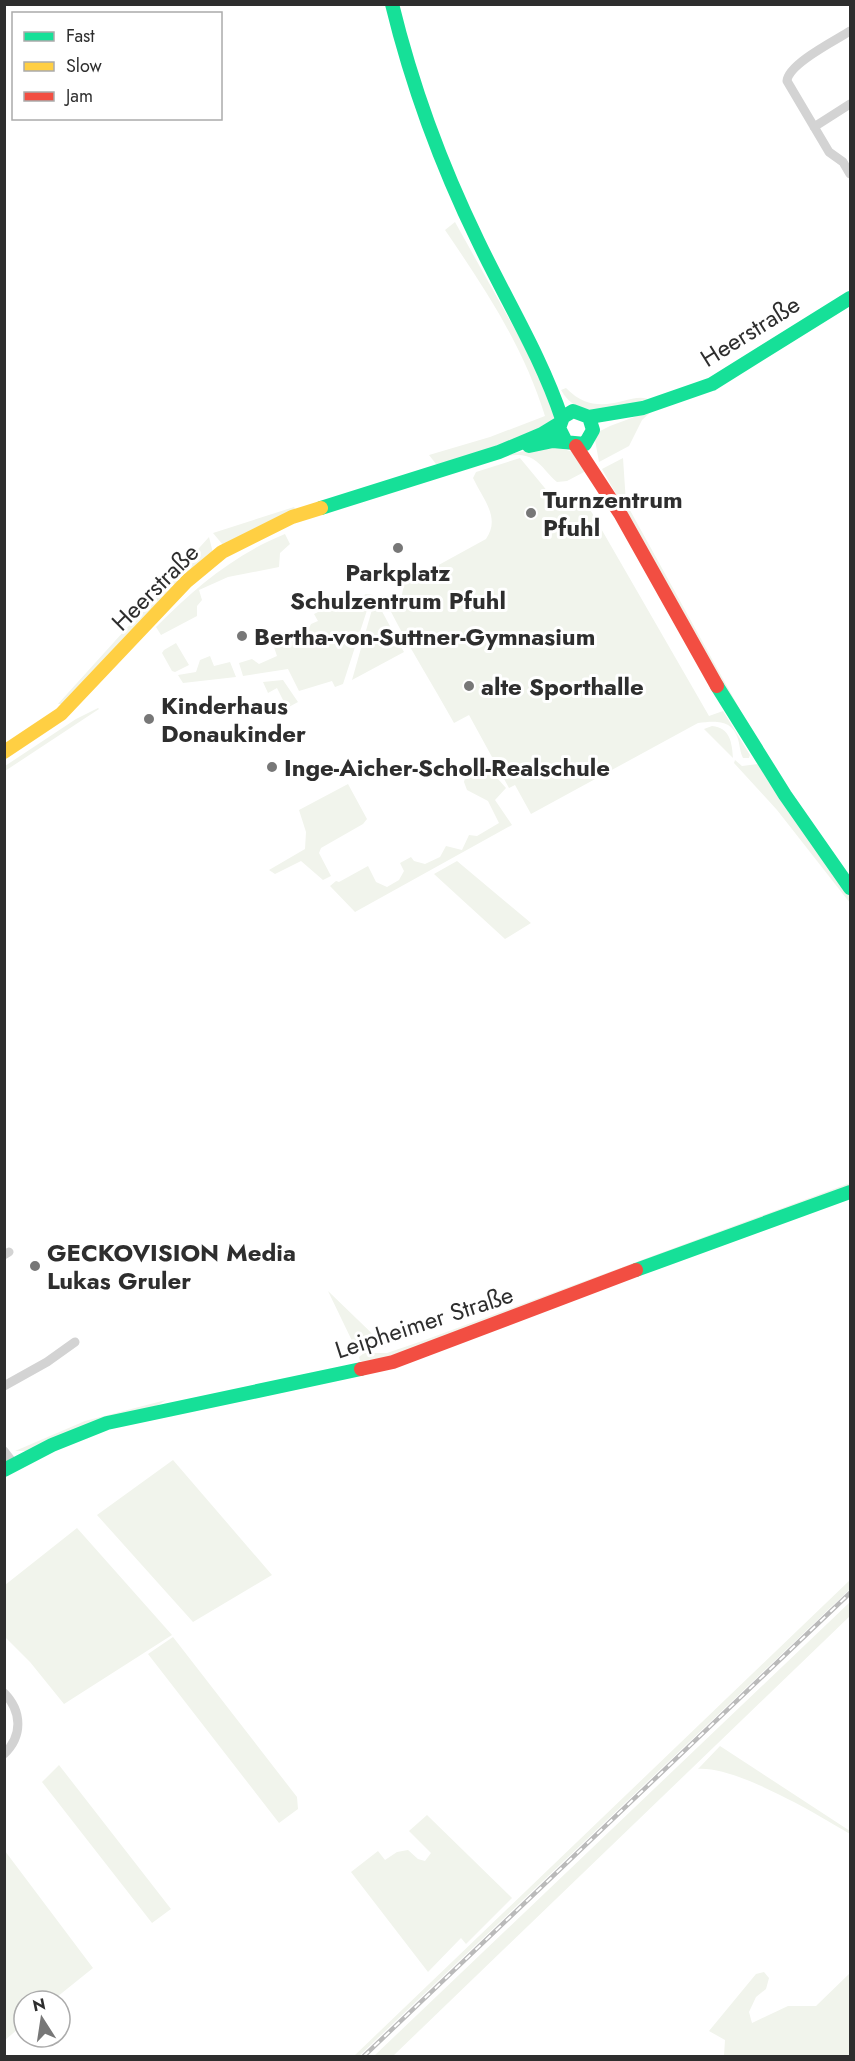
<svg xmlns="http://www.w3.org/2000/svg" width="855" height="2061" viewBox="0 0 855 2061" font-family="Jost,sans-serif">
<style>
.green{fill:#f1f4ec}
.lines{fill:none;stroke-linecap:round;stroke-linejoin:round}
.street{stroke:#d3d3d3;stroke-width:9}
.fast{stroke:#16e098;stroke-width:14}
.slow{stroke:#ffcf43;stroke-width:14}
.jam{stroke:#f24e42;stroke-width:14}
.rail-casing{stroke:#bababa;stroke-width:4.5}
.rail{stroke:#fff;stroke-width:2;stroke-dasharray:7;stroke-linecap:butt}
.poi-dot{fill:#777;stroke:#fff;stroke-width:2}
.labels{text-anchor:middle;dominant-baseline:central;stroke-width:6;stroke-linejoin:round;paint-order:stroke}
.street-label{font-size:24px;fill:#2e2e2e;stroke:#fff}
.poi-label{font-size:24px;font-weight:bold;fill:#2e2e2e;stroke:#fff;text-anchor:start}
</style>
<rect width="100%" height="100%" fill="#fff"/>
<path class="green" d="M455,222L546,385L556,416L542,431L443,464H436L429,455L490,437L545,416C523,346 486,290 445,230Z
M566,388C601,424 634,387 651,401C621,407 580,424 561,390Z
M653,410L642,420L629,446L599,462L595,440L600,431L610,426Z
M550,445L573,452L586,471L567,481L557,482C548,475 543,465 533,459C515,447 483,465 464,471L511,454Z
M520,458L563,510L584,499L709,716L723,711L750,755L749,758H743C740,752 740,746 738,739C732,719 715,721 698,723L531,814L515,785L509,788L469,715L454,723C432,683 408,646 388,606L401,600L404,584L486,539C501,518 483,499 473,478L476,472Z
M623,458L626,503L760,746L756,744L602,469Z
M294,507L297,512L223,545L213,533Z
M285,534L290,544L280,553L279,567L228,577L199,590L202,600L197,606V616L161,635L156,627C195,588 233,555 285,534Z
M209,537L213,553L65,704H58Z
M366,594L373,595L375,599L370,601L343,684L335,687L332,681L299,691L288,669L243,676L239,663L252,659L259,664L277,656L272,641L290,632L294,642L304,638L311,624L318,621L314,614L326,608L337,609Z
M378,604L404,652L352,680L373,606Z
M176,643L189,665L175,672L172,671L162,653L164,650Z
M210,656L214,666L230,662L236,677L183,683L178,675L196,672L200,660Z
M283,680L298,702L287,708L277,688L268,693L263,682Z
M98,708L99,709L5,771V766L76,719Z
M712,726C730,728 732,742 733,758L704,729Z
M735,760L742,766L758,764L783,804L850,896V903L777,810L734,763Z
M483,762L506,788L495,800L512,825L355,912L330,886L336,881L339,882L368,866L376,882L387,887L399,880L404,871L400,863L411,857L414,861L425,864L440,857L446,846L462,850L469,835L477,836L499,823L488,801L467,790L464,782C467,770 470,764 483,762Z
M348,784L367,819L363,824L321,848L319,853L331,876L323,880L301,861L275,874L269,870L305,849L306,832L299,810Z
M457,861L531,923L505,939L434,874Z
M850,1183V1186L388,1357L366,1363L360,1361L359,1357L364,1353H387L425,1340Z
M328,1291L386,1347H355Z
M166,1400L158,1405L52,1439L26,1451H15L85,1421Z
M173,1460L272,1575L193,1622L97,1515Z
M77,1528L172,1635L64,1704L30,1662L5,1637V1585Z
M850,1580V1589L359,2056H354Z
M850,1602V1616L393,2056H374Z
M173,1637L297,1797L298,1809L279,1823L148,1654Z
M720,1746L850,1831V1834C817,1814 736,1766 698,1769Z
M59,1765L171,1909L152,1923L42,1782Z
M427,1815L512,1898L466,1944L461,1938L428,1972L351,1872L378,1851L385,1860L397,1852L408,1850L418,1859L425,1861L431,1853L409,1831Z
M5,1851L93,1968L52,2001H24V2024L5,2040Z
M764,1972L769,1978L766,1989L756,1997L749,2012L752,2023L788,2006H816L850,1973V2056H724L725,2040L709,2031L756,1974Z"/>
<g class="lines">
<path class="street" d="M850,31C836,40 788,64 787,81L829,152L843,162L850,174
M814,127L850,104
M4,1255L9,1252
M4,1386L47,1362L75,1342
M4,1451L14,1464
M4,1693C22,1711 23,1736 4,1754"/>
<path class="fast" d="M392,4C412,86 441,165 478,241C506,300 541,356 562,419
M589,417L643,408L712,384L850,298
M529,446L553,441L585,444L593,430L589,417L573,411L563,417L559,428L566,442
M321,508L499,452L542,434L560,423
M717,686L785,795L850,888
M636,1270L850,1192
M4,1470L52,1445L107,1423L361,1369"/>
<path class="slow" d="M4,752L61,714L187,581L222,552L292,517L321,508"/>
<path class="jam" d="M576,446L621,515L717,686
M361,1369L393,1362L636,1270"/>
<g class="rail-casing">
<path id="rail" d="M364,2056L850,1593"/>
</g>
<use href="#rail" class="rail"/>
</g>
<g class="poi-dot">
<circle cx="531" cy="513" r="6"/>
<circle cx="398" cy="548" r="6"/>
<circle cx="242" cy="636" r="6"/>
<circle cx="469" cy="686" r="6"/>
<circle cx="149" cy="719" r="6"/>
<circle cx="272" cy="767" r="6"/>
<circle cx="35" cy="1266" r="6"/>
</g>
<g class="labels">
<g class="street-label">
<text transform="translate(750 331) rotate(-32)">Heerstraße</text>
<text transform="translate(155 587) rotate(-45)">Heerstraße</text>
<text transform="translate(424 1322) rotate(-18)">Leipheimer Straße</text>
</g>
<g class="poi-label">
<text x="543" y="499">Turnzentrum<tspan x="543" dy="28">Pfuhl</tspan></text>
<text x="398" y="572" text-anchor="middle">Parkplatz<tspan x="398" dy="28">Schulzentrum Pfuhl</tspan></text>
<text x="254" y="636">Bertha-von-Suttner-Gymnasium</text>
<text x="481" y="686">alte Sporthalle</text>
<text x="161" y="705">Kinderhaus<tspan x="161" dy="28">Donaukinder</tspan></text>
<text x="284" y="767">Inge-Aicher-Scholl-Realschule</text>
<text x="47" y="1252">GECKOVISION Media<tspan x="47" dy="28">Lukas Gruler</tspan></text>
</g>
</g>
<rect width="855" height="2061" fill="none" stroke="#2e2e2e" stroke-width="12"/>
<rect x="12" y="12" width="210" height="108" fill="#ffffff" stroke="#ababab" stroke-width="1.5"/>
<rect x="24" y="32" width="30" height="9" fill="#16e098" stroke="#ababab" stroke-width="1.5"/>
<text x="66" y="42" font-size="18" fill="#2e2e2e">Fast</text>
<rect x="24" y="62" width="30" height="9" fill="#ffcf43" stroke="#ababab" stroke-width="1.5"/>
<text x="66" y="72" font-size="18" fill="#2e2e2e">Slow</text>
<rect x="24" y="92" width="30" height="9" fill="#f24e42" stroke="#ababab" stroke-width="1.5"/>
<text x="66" y="102" font-size="18" fill="#2e2e2e">Jam</text>
<g transform="translate(42 2019) rotate(348)"><circle r="28" fill="#ffffff" stroke="#ababab" stroke-width="1.5"/>
<path d="M0-4.5L10 22L0 15L-10 22Z" fill="#777777"/>
<text y="-9" font-size="16" font-weight="bold" text-anchor="middle" fill="#2e2e2e">N</text>
</g>
</svg>
